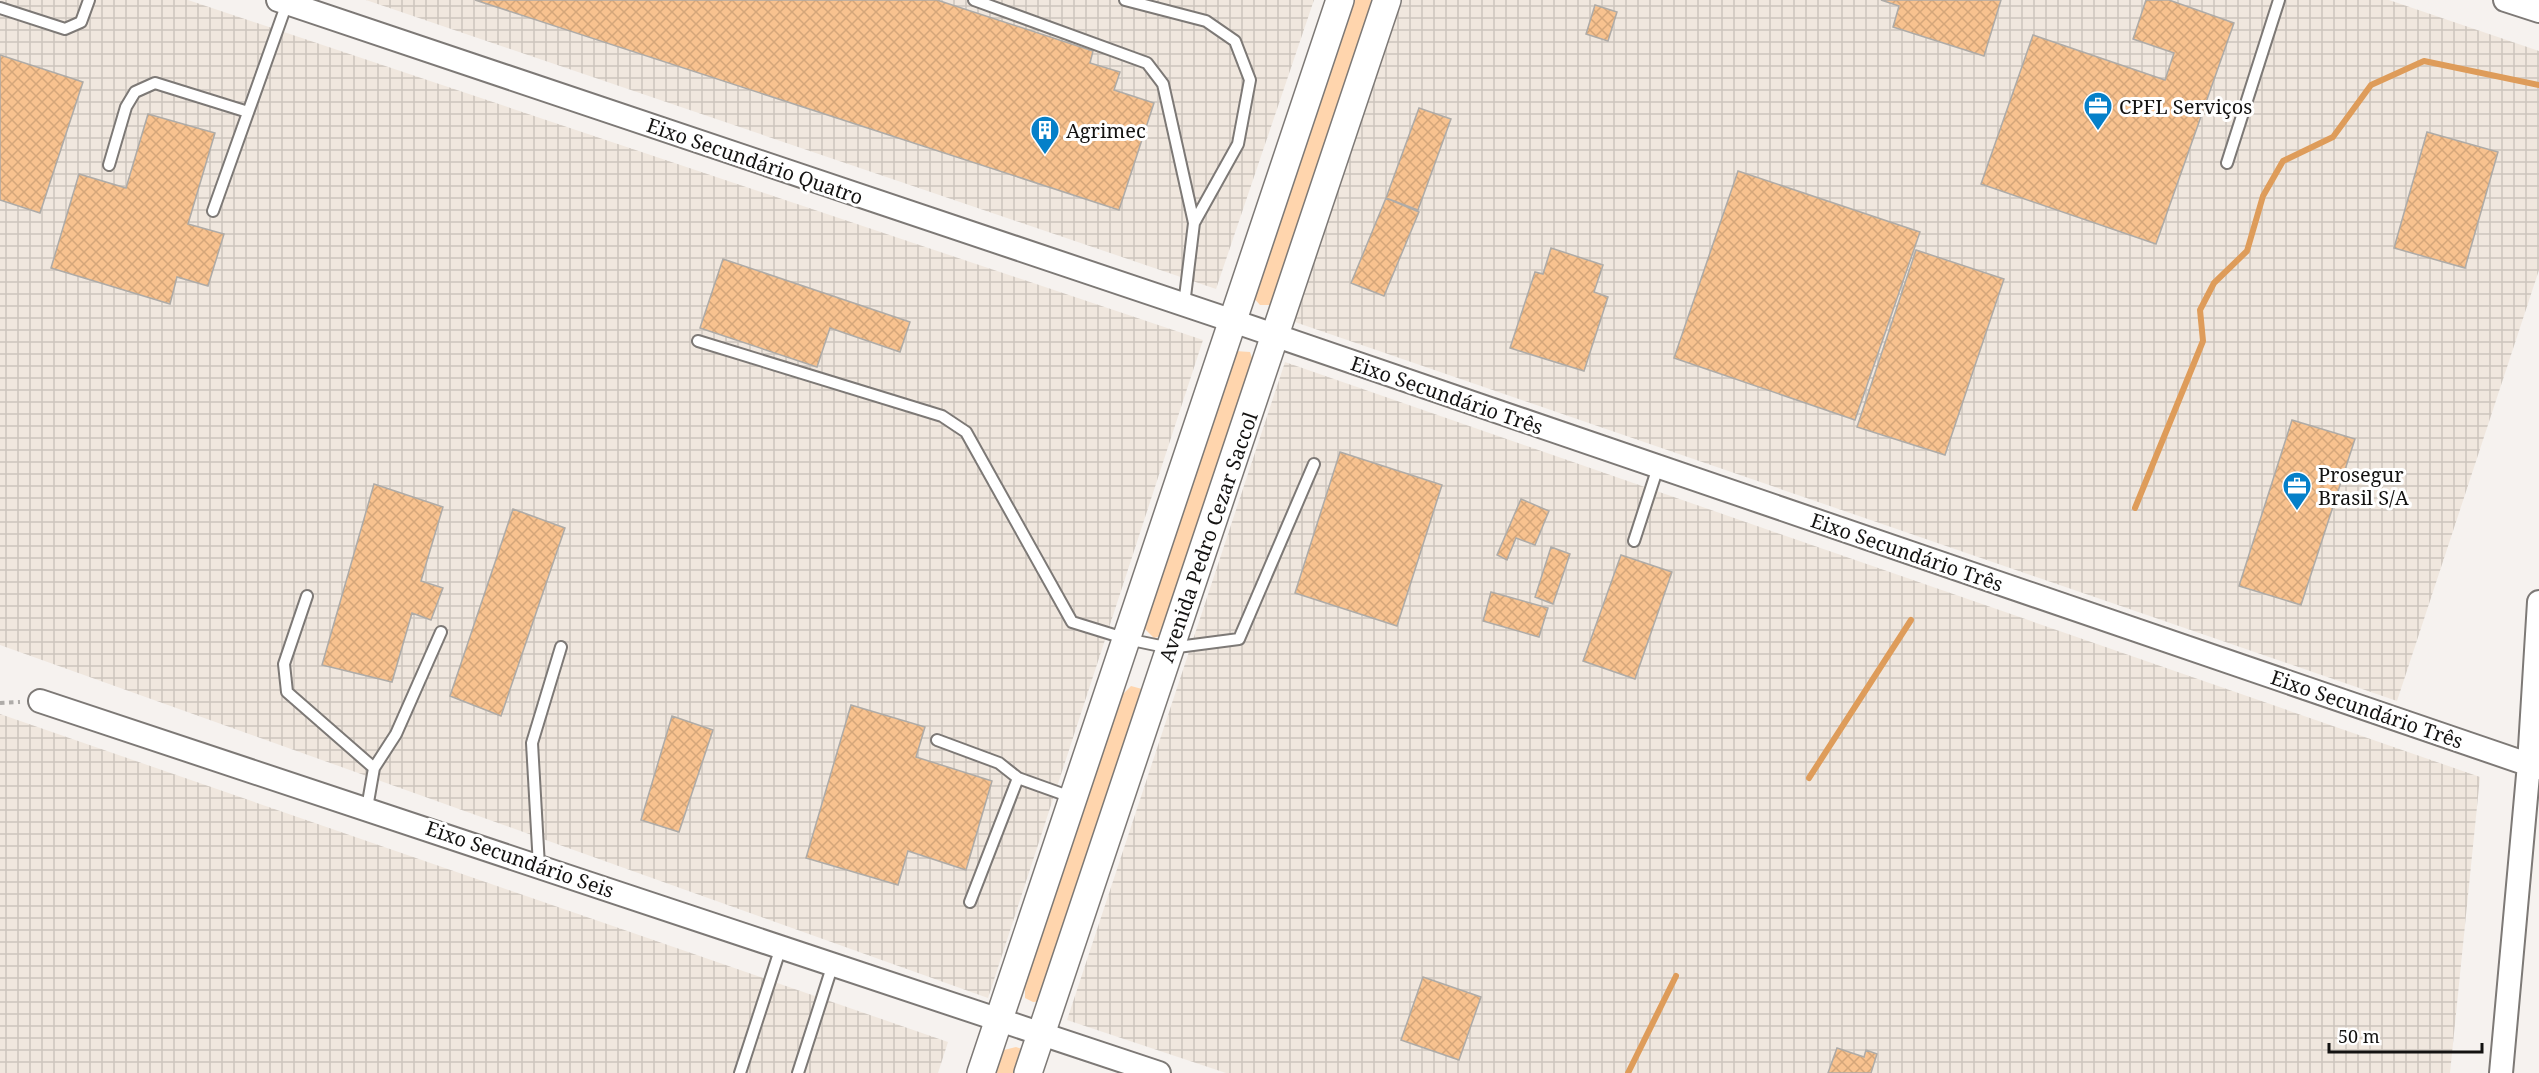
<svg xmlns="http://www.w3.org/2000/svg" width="2539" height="1073" viewBox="0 0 2539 1073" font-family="'Noto Serif',serif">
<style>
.industrial{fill:url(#industrial-grid)}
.grass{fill:#ffd5ad}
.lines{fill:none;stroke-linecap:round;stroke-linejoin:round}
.stream{stroke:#de9c5a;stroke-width:6}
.building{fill:url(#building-cross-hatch);stroke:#aeaba7;stroke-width:1.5}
.service-casing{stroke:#7d7976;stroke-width:14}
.minor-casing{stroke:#7d7976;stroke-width:26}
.tertiary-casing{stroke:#7d7976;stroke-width:30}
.path{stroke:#afaca9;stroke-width:4;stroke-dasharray:4.5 4.5;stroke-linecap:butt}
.service{stroke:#fff;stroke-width:10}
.minor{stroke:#fff;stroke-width:22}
.tertiary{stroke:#fff;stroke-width:27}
.labels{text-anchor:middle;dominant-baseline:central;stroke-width:6;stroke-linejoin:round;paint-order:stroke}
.poi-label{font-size:20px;fill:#131211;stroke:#fff;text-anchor:start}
.street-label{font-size:20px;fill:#131211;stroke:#fff}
</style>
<defs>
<pattern id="industrial-grid" width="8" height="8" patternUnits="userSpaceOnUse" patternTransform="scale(1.5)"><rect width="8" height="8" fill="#f0e7de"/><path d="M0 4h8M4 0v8" fill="none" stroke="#cdc5bd"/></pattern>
<pattern id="building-cross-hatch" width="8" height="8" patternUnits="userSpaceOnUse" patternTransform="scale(1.5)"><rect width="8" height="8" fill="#f8c28f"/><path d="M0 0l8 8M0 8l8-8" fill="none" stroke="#d4a67a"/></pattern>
</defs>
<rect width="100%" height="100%" fill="#f6f2ef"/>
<path class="industrial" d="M0,0H188L1203,340L988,998L0,645Z
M366,0H1314L1216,289Z
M1400,0H2389L2539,51V270L2397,701L1289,320Z
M1285,362L2480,777L2450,1073H1226L1067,1020Z
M0,714L948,1042L938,1073H0Z"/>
<path class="grass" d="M1352,0H1374L1271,305H1260L1252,296Z
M1235,351L1250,352L1253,361L1165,635L1154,638L1144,628Z
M1131,686L1142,689L1047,1001L1033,1002L1025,998V985L1121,696Z
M1016,1047L1022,1049L1020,1073H996L1004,1050Z"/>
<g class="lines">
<path class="stream" d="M2135,508L2203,341L2200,310L2214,283L2247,251L2263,196L2283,161L2333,137L2371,85L2424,61L2539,85
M1809,778L1911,620
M1628,1073L1676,976"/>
</g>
<path class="building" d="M475,0H937L1093,51L1090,63L1120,72L1114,90L1154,103L1119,210Z
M1881,0H2001L1984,56L1893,27L1899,6Z
M2146,0H2169L2234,23L2156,244L1981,184L2033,35L2165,80L2174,53L2133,39Z
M1595,5L1617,12L1608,41L1586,34Z
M0,55L83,82L40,213L0,200Z
M1419,108L1451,119L1418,210L1386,198Z
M148,114L215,133L188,224L224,234L208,286L177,277L170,304L51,268L79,174L126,188Z
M2427,132L2498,152L2465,268L2394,248Z
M1738,171L1920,232L1855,420L1674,358Z
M1386,198L1419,212L1384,296L1351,283Z
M1551,248L1603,265L1594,292L1608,297L1584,371L1510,348L1535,272L1543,274Z
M1916,250L2004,279L1945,455L1857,427Z
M723,259L910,322L900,352L830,328L817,367L700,328Z
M2292,420L2355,439L2301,605L2239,586Z
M1340,452L1442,485L1397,626L1295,593Z
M374,484L443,507L421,581L443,588L431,620L412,613L392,682L322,665Z
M1521,499L1549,511L1535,545L1516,538L1507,560L1497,555Z
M513,509L565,528L501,716L450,696Z
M1551,547L1570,554L1553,604L1535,597Z
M1621,555L1672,572L1635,679L1583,661Z
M1491,592L1548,608L1539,637L1483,621Z
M851,705L925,727L916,757L992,781L966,870L908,851L898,885L806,858Z
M672,716L713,730L679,832L641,820Z
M1423,977L1481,997L1459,1060L1401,1040Z
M1837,1048L1864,1057L1866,1050L1877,1054L1871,1073H1828Z"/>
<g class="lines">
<g class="service-casing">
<path id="service" d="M974,0L1147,63L1163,84L1194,223
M1125,0L1206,21L1235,41L1250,80L1238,144L1194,223L1184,305
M0,8L65,29L81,22L89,0
M2227,163L2279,0
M109,165L126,107L135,92L155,83L248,112
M213,211L287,3
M698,341L942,416L966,432L1072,622L1127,639L1170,648L1239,639L1314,464
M1634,541L1658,467
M307,596L284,664L287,692L374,768L367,808
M937,740L999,763L1018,778L970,902
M374,768L396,734L441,632
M1018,778L1071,797
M539,866L532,743L561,647
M740,1073L781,947
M798,1073L833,964"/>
</g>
<g class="minor-casing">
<path id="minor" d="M278,0L1233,321L2539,768
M2505,0L2539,11
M40,701L1159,1073
M2501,1073L2529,764L2539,602"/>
</g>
<g class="tertiary-casing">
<path id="tertiary" d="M981,1073L1340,0
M1028,1073L1387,0"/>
</g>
<path class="path" d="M0,703L20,702"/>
<use href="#service" class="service"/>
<use href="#minor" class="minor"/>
<use href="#tertiary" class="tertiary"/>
</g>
<defs>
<g id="office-pin" transform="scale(1.5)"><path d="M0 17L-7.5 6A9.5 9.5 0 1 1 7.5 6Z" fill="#0580c9" stroke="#fff"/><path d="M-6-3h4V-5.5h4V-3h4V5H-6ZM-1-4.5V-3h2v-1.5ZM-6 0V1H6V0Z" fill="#fff"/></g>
<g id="building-pin" transform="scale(1.5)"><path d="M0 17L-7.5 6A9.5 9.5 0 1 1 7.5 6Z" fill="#0580c9" stroke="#fff"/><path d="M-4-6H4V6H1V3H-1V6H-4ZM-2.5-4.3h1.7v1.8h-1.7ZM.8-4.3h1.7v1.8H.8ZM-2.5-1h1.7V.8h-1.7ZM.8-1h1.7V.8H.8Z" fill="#fff"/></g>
</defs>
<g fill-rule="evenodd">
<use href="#office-pin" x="2098" y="106"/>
<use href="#building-pin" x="1045" y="130"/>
<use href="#office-pin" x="2297" y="486"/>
</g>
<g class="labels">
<g class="poi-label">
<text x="2119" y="106">CPFL Serviços</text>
<text x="1066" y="130">Agrimec</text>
<text x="2318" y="474">Prosegur<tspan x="2318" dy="23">Brasil S/A</tspan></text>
</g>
<g class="street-label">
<text transform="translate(755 161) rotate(19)">Eixo Secundário Quatro</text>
<text transform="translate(1447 395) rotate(19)">Eixo Secundário Três</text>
<text transform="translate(1208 537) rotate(-71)">Avenida Pedro Cezar Saccol</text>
<text transform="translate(1907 552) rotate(19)">Eixo Secundário Três</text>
<text transform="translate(2367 709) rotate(19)">Eixo Secundário Três</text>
<text transform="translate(520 859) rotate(19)">Eixo Secundário Seis</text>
</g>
</g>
<path d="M2329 1043v9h153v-9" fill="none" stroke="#131211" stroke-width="3"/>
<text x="2338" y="1043" font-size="18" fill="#131211" stroke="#ffffff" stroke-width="4.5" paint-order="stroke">50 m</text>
</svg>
